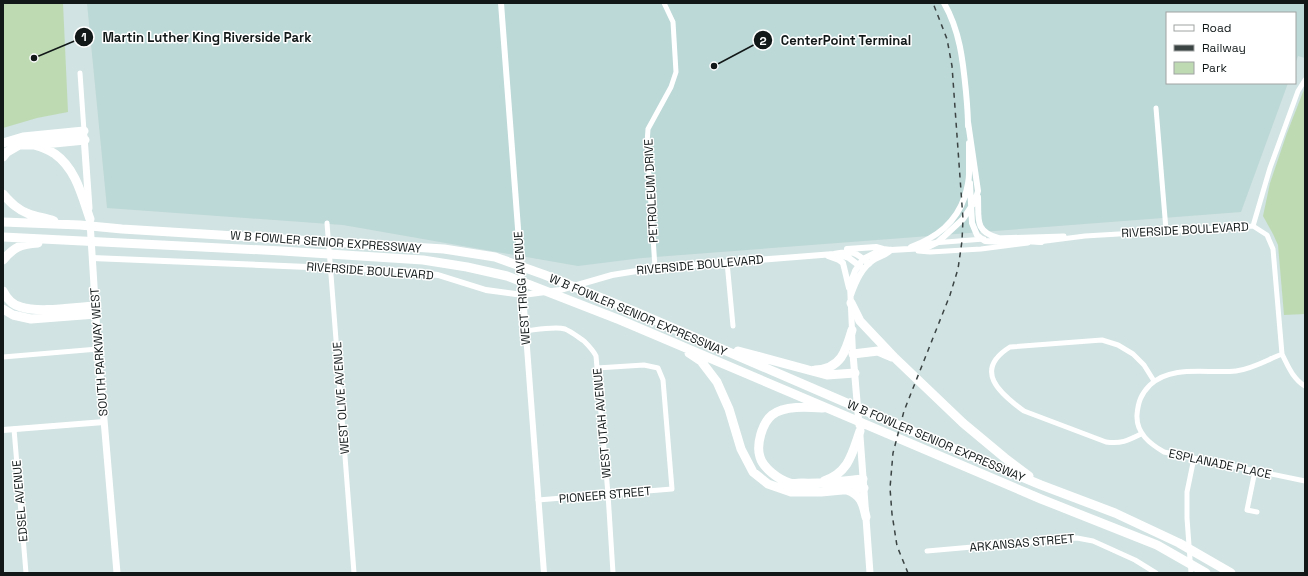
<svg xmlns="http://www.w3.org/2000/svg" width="1308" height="576" viewBox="0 0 1308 576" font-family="'Space Grotesk',sans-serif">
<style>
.built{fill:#bcd8d7}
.green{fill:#bedab3}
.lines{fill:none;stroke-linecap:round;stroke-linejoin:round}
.minor{stroke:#fff;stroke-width:5}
.tertiary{stroke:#fff;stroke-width:6}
.secondary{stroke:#fff;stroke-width:7}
.motorway{stroke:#fff;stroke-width:9}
.rail{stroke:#3b4343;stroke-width:1.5;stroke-dasharray:5 5;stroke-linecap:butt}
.labels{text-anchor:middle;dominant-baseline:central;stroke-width:3;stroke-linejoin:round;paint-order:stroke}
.street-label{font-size:12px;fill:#121818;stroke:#fff}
.leader{fill:none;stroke:#121818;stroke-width:1.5}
.callout-dot{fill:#121818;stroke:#fff;stroke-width:1.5}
.mark-label{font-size:12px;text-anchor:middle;font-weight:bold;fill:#fff}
.callout-label{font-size:13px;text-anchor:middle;font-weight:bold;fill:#121818;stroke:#fff;stroke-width:3;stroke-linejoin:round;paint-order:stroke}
</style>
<rect width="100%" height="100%" fill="#d1e3e2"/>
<path class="built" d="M87,3H1305V58L1298,56L1295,64V13H1167V83H1288L1241,212L642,258L578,266L343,225L107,208Z"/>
<path class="green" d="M3,3H63L68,112L37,118L3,128Z
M1305,87V314L1284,315L1278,245L1273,234L1263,216L1270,183L1287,133Z"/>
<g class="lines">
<path class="minor" d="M80,73L84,131
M1156,108L1166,230
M327,223L354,573
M1253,226L1270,168L1298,91L1305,80
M996,238L1064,236
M1038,242L1085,236L1253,226L1267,235L1273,249L1282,354C1288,366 1293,379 1305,386
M920,244L984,239
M918,251L930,252L981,249L1028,243
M727,262L733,326
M655,268L647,144L648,129L671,87L676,72L673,22L664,3
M524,331C535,330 555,326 565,329C572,332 578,337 584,341C589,346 593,350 596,356L608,494L613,573
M1282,354C1267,360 1252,369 1236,371C1208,374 1172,364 1150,385C1141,394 1138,402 1137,415C1136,433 1150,444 1164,452L1305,481
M3,357L98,349
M14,429L26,573
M1141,434C1127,441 1121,444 1106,442L1024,411C999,393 973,370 1010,347L1102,340L1118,345L1133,354L1144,365L1154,381
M1255,471L1247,510L1257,512
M538,500L672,489L663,380L658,368L644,365L597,368
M927,551L1077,538L1093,541L1135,560L1156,573
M1191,573L1187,518V492L1194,458"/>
<path class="tertiary" d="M501,3L544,573
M944,3C960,31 963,61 966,92C967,103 968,115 968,126
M970,183L972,223L977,235L982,239L985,241L1001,242L1023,241L1041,242
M978,197C979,219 974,231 998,238
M911,247C937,237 956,223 965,196C967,189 969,182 969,174C969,164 969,154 969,143
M847,249L876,247L883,249
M836,254L849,258L861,267
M828,256L839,260L843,263L849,288
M92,258L404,271L438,275L486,290L523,295L560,290L612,275L655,268L834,254C852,250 856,252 869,264
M851,295C856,281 862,267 875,259C881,256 886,255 891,250
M853,354L850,284L855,271L863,259L883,249L891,250L926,248L938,242L963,219L975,201L978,191L968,122
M3,430L104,422"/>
<path class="secondary" d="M84,136L89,208
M90,222L98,349L117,573
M853,354L859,425
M860,436L870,573"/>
<path class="motorway" d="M3,143L23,137L84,131
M34,145C41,147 49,150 55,154C76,169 82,196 90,219
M3,157L7,152L19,145H34L85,140
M3,194C11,203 18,210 29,214C37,217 46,218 54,221
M3,222L80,225L122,229L444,249L495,257L545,275L636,312L914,432L1041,485L1115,513L1179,543L1231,573
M3,237L282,251L423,260L467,267L507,276L620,320L1041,499L1157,545L1206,573
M3,260C14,247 21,244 38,243
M3,291C7,299 12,305 21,307C40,313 75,307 95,306
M851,303L860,321L895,358L963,423L1005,458L1029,476
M3,309L13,315L31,319L96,314
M738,351L827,375L855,373
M689,353L701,361L717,382L729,409L741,449L753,472L768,484L791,492H821L864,488
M853,354L878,351L892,357
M815,370C841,369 846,351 852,330
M823,408C809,407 784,405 772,415C762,423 756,445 760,457C763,468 779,480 790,483C793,484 798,483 802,483C822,484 843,481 863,479
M824,481C849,472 852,454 860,431
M847,490C861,495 863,503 866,517"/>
<path class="rail" d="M908,573L897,546L892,514L890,488L893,453L904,411L950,295L958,269L962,241L963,219L952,66L947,39L933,3"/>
</g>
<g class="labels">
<g class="street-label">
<text transform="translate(651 191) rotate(-93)">PETROLEUM DRIVE</text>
<text transform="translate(1185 230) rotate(-3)">RIVERSIDE BOULEVARD</text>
<text transform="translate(326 242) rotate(4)">W B FOWLER SENIOR EXPRESSWAY</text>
<text transform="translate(700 265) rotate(-5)">RIVERSIDE BOULEVARD</text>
<text transform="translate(370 271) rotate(4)">RIVERSIDE BOULEVARD</text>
<text transform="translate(522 288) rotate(-94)">WEST TRIGG AVENUE</text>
<text transform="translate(638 315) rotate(23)">W B FOWLER SENIOR EXPRESSWAY</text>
<text transform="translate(99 352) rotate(-94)">SOUTH PARKWAY WEST</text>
<text transform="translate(341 398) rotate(-94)">WEST OLIVE AVENUE</text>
<text transform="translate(602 423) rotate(-95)">WEST UTAH AVENUE</text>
<text transform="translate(936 441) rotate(23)">W B FOWLER SENIOR EXPRESSWAY</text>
<text transform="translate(1220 464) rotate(12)">ESPLANADE PLACE</text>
<text transform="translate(605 495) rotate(-5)">PIONEER STREET</text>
<text transform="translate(20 501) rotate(-95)">EDSEL AVENUE</text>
<text transform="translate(1022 543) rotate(-5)">ARKANSAS STREET</text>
</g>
</g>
<path class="leader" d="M34 58L84 37M714 66L763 40"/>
<g class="callout-dot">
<circle cx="34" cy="58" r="4"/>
<circle cx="714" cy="66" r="4"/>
<circle cx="84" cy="37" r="10"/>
<circle cx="763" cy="40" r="10"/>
</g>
<g class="mark-label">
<text x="84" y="41">1</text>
<text x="763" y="45">2</text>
</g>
<g class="callout-label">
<text x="207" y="42">Martin Luther King Riverside Park</text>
<text x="846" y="45">CenterPoint Terminal</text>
</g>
<rect width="1308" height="576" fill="none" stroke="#121818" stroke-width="8"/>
<rect x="1166" y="12" width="130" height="72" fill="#ffffff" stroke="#a0a3a3"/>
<rect x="1174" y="25" width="20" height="6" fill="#ffffff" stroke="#a0a3a3"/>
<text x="1202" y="32" font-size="12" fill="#121818">Road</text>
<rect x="1174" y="45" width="20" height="6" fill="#3b4343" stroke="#a0a3a3"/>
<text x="1202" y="52" font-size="12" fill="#121818">Railway</text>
<rect x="1174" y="62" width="20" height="12" fill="#bedab3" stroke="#a0a3a3"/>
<text x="1202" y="72" font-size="12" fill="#121818">Park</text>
</svg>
